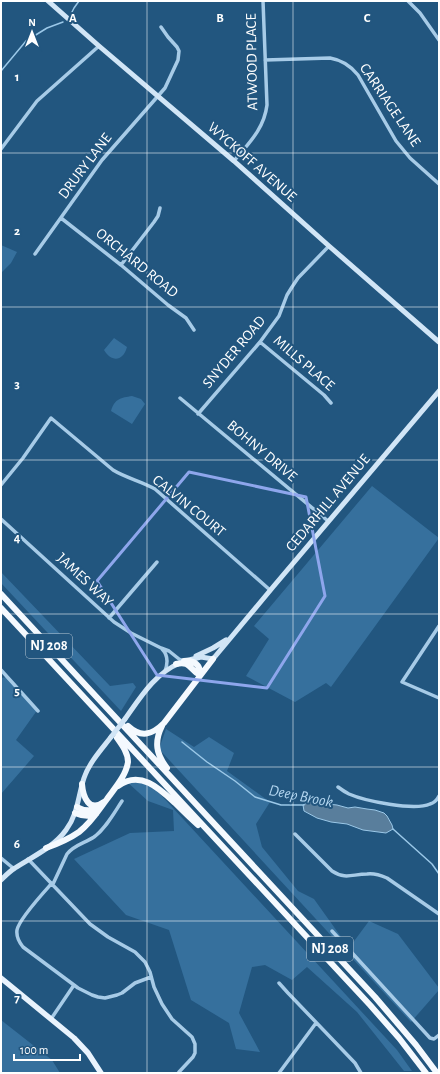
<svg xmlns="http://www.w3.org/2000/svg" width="440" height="1074" viewBox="0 0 440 1074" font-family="'Alegreya Sans',sans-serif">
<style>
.green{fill:#36709d}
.water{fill:#597e9c;stroke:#9bc8e8}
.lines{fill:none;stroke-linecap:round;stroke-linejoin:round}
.stream{stroke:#9bc8e8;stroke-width:1.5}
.minor{stroke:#a7cbe7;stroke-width:3.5}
.secondary{stroke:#d1e5f6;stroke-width:5}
.primary{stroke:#e9f3fd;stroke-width:5.5}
.trunk{stroke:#f4f9fe;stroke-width:6}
.secondary-bridge{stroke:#d1e5f6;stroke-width:5}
.marked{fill:none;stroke:#8ea6ec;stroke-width:3;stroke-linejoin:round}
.grid{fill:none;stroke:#fff;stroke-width:1;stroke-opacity:0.55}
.labels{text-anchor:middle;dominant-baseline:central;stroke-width:4;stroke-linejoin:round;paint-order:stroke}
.shield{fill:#22567f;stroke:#bdccd9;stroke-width:1}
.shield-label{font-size:14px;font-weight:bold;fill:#fff}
.street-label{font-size:15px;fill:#fff;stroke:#22567f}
.water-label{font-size:16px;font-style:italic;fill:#b2d5ef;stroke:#22567f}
.grid-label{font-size:13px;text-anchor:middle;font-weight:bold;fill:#fff;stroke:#22567f;stroke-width:4;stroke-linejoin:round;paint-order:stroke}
</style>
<rect width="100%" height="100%" fill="#22567f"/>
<path class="green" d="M1,245L17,252L11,263L1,273Z
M114,338L127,347C123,362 111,362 104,350Z
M132,396L141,399L145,404L132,424L111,411C115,398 121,398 132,396Z
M372,486L439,538L331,687L326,683L295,702L246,676L269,639L254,626Z
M1,572L110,686L133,683L136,687L121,711L1,583Z
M7,677L38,709L16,740L34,756L1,794V678Z
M166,729L194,747L209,737L234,753L227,771L270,802L256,824L262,847L298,891L314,899L349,948L369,921L398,934L439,988V990L411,1022L159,749Z
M126,781H148L397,1050L412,1071H404L357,1012L307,967L292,980L265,965L252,967L239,1013L260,1052L236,1049L229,1023L191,1000L169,930L126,915L74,859L130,833L174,831L173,810L148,801Z
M1,1020L52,1060L60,1073H1Z"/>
<path class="water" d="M309,802L337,805L348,808L355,807L367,809L375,810L384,813L387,816L392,825L393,829L386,833L363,830L347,824L331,822L317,818L304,811L303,805Z"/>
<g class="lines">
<path class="stream" d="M71,14L74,8L79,1
M1,71L26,41L47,28L63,22
M182,742L207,762L235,781L255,797L281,805H304
M393,829L432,864L439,874"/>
<path class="minor" d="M408,1L420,13L439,40
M265,60L330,58C342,60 350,65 358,75L396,141L410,158L439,184
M1,149L37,101L99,46
M234,161C249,143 264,129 267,105L263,1
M61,218L121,265L168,305L186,318L194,330
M35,254L102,160L165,88L178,60L179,51L177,47L168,37L161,27
M121,265L154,222L158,216L160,208
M260,342L324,395L331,403
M180,398L328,521
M198,414L260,342L279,316L287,295L292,287L298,278L329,246
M1,485L23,458L51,418L113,470C126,478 141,481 155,489L270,590
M1,519L114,622L131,633L161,648L169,651L179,659L184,661
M109,618L157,562
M439,626L402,682L439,698
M162,649C168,655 168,663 165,671
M1,670L38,711
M338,787C342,790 345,792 349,794C365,801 414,811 430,804C434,803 437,800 439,796
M295,834L332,871C346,880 352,874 367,874C374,873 380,875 387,878L439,914
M1,858L13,868
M28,859L90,924L108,937L135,952L145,962L150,972L154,987L162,1004L172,1019L192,1037L195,1044V1053L193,1057L179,1072
M52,883C44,892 19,919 17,930C16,937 19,942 23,947L78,988L92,995L98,997L105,998L117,995L122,993L135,983L151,977
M53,884L67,854C74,845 85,843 94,837C106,828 114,813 122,801
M332,931L430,1038L434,1039L439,1035
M279,983L288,993L355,1063L361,1073
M51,1019L74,985
M279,1073L316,1023"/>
<path class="secondary" d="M48,1L99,46L234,161L329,246L439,342
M196,656L213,648L226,640
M185,661L201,657L213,659L273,587L439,391
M125,719C140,698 155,673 180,663
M1,880C5,876 10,871 15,868C32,857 54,847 66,830C78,814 78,796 84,778C89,763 101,750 111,737"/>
<path class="primary" d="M1,978L74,1038L88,1053L101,1073"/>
<path class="trunk" d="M1,594L375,997L416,1045L437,1073
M1,608L370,1005L399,1038L426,1073
M184,661C194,660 201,665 200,675
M176,664C191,660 190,671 200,675
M128,726C141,738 152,735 164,723L213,659
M162,726C154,742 156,754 167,768
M82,784C83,797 89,813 104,802
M118,786C140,770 159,788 175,803C183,811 190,818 198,825
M77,807C86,812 94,812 102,805
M75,813C82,816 89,817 96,814
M46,848C57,844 69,839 79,832C91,823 98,811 107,799C114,789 126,776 128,762C128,753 122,745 117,738"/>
<path class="secondary-bridge" d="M111,737L125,719"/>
</g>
<path class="marked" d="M189,472L306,497L325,596L267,688L157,675L97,581Z"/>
<path class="grid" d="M147,1V1073M293,1V1073M1,153H439M1,307H439M1,460H439M1,614H439M1,767H439M1,921H439"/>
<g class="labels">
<g class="shield">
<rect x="26" y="634" width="46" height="24" rx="3"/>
<rect x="307" y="937" width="46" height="24" rx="3"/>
</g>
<g class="shield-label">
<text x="49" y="646">NJ 208</text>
<text x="330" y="949">NJ 208</text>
</g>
<g class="street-label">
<text transform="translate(252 62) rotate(-91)">ATWOOD PLACE</text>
<text transform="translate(390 105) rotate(56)">CARRIAGE LANE</text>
<text transform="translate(252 162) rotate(41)">WYCKOFF AVENUE</text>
<text transform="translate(85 166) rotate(-53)">DRURY LANE</text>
<text transform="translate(137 263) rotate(39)">ORCHARD ROAD</text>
<text transform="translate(234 352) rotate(-50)">SNYDER ROAD</text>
<text transform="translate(304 363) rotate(41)">MILLS PLACE</text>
<text transform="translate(262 451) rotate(40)">BOHNY DRIVE</text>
<text transform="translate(328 503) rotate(-50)">CEDARHILL AVENUE</text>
<text transform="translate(189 506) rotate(39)">CALVIN COURT</text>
<text transform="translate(85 580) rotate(43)">JAMES WAY</text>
</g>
<g class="water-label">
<text transform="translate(301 796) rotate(11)">Deep Brook</text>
</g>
</g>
<g class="grid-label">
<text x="73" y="22">A</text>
<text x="220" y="22">B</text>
<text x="367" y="22">C</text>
<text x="17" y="81">1</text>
<text x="17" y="235">2</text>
<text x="17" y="388">3</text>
<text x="17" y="542">4</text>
<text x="17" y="695">5</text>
<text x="17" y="848">6</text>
<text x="17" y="1002">7</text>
</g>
<rect width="440" height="1074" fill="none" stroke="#ffffff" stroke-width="4"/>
<g transform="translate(32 32)" stroke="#22567f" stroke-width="3" paint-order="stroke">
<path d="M0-3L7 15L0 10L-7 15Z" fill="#ffffff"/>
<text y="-6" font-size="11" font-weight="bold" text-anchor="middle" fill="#ffffff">N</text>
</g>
<path d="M14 1054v6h66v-6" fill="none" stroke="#ffffff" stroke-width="2"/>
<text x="20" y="1054" font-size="12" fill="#ffffff" stroke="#22567f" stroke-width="3" paint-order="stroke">100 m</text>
</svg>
